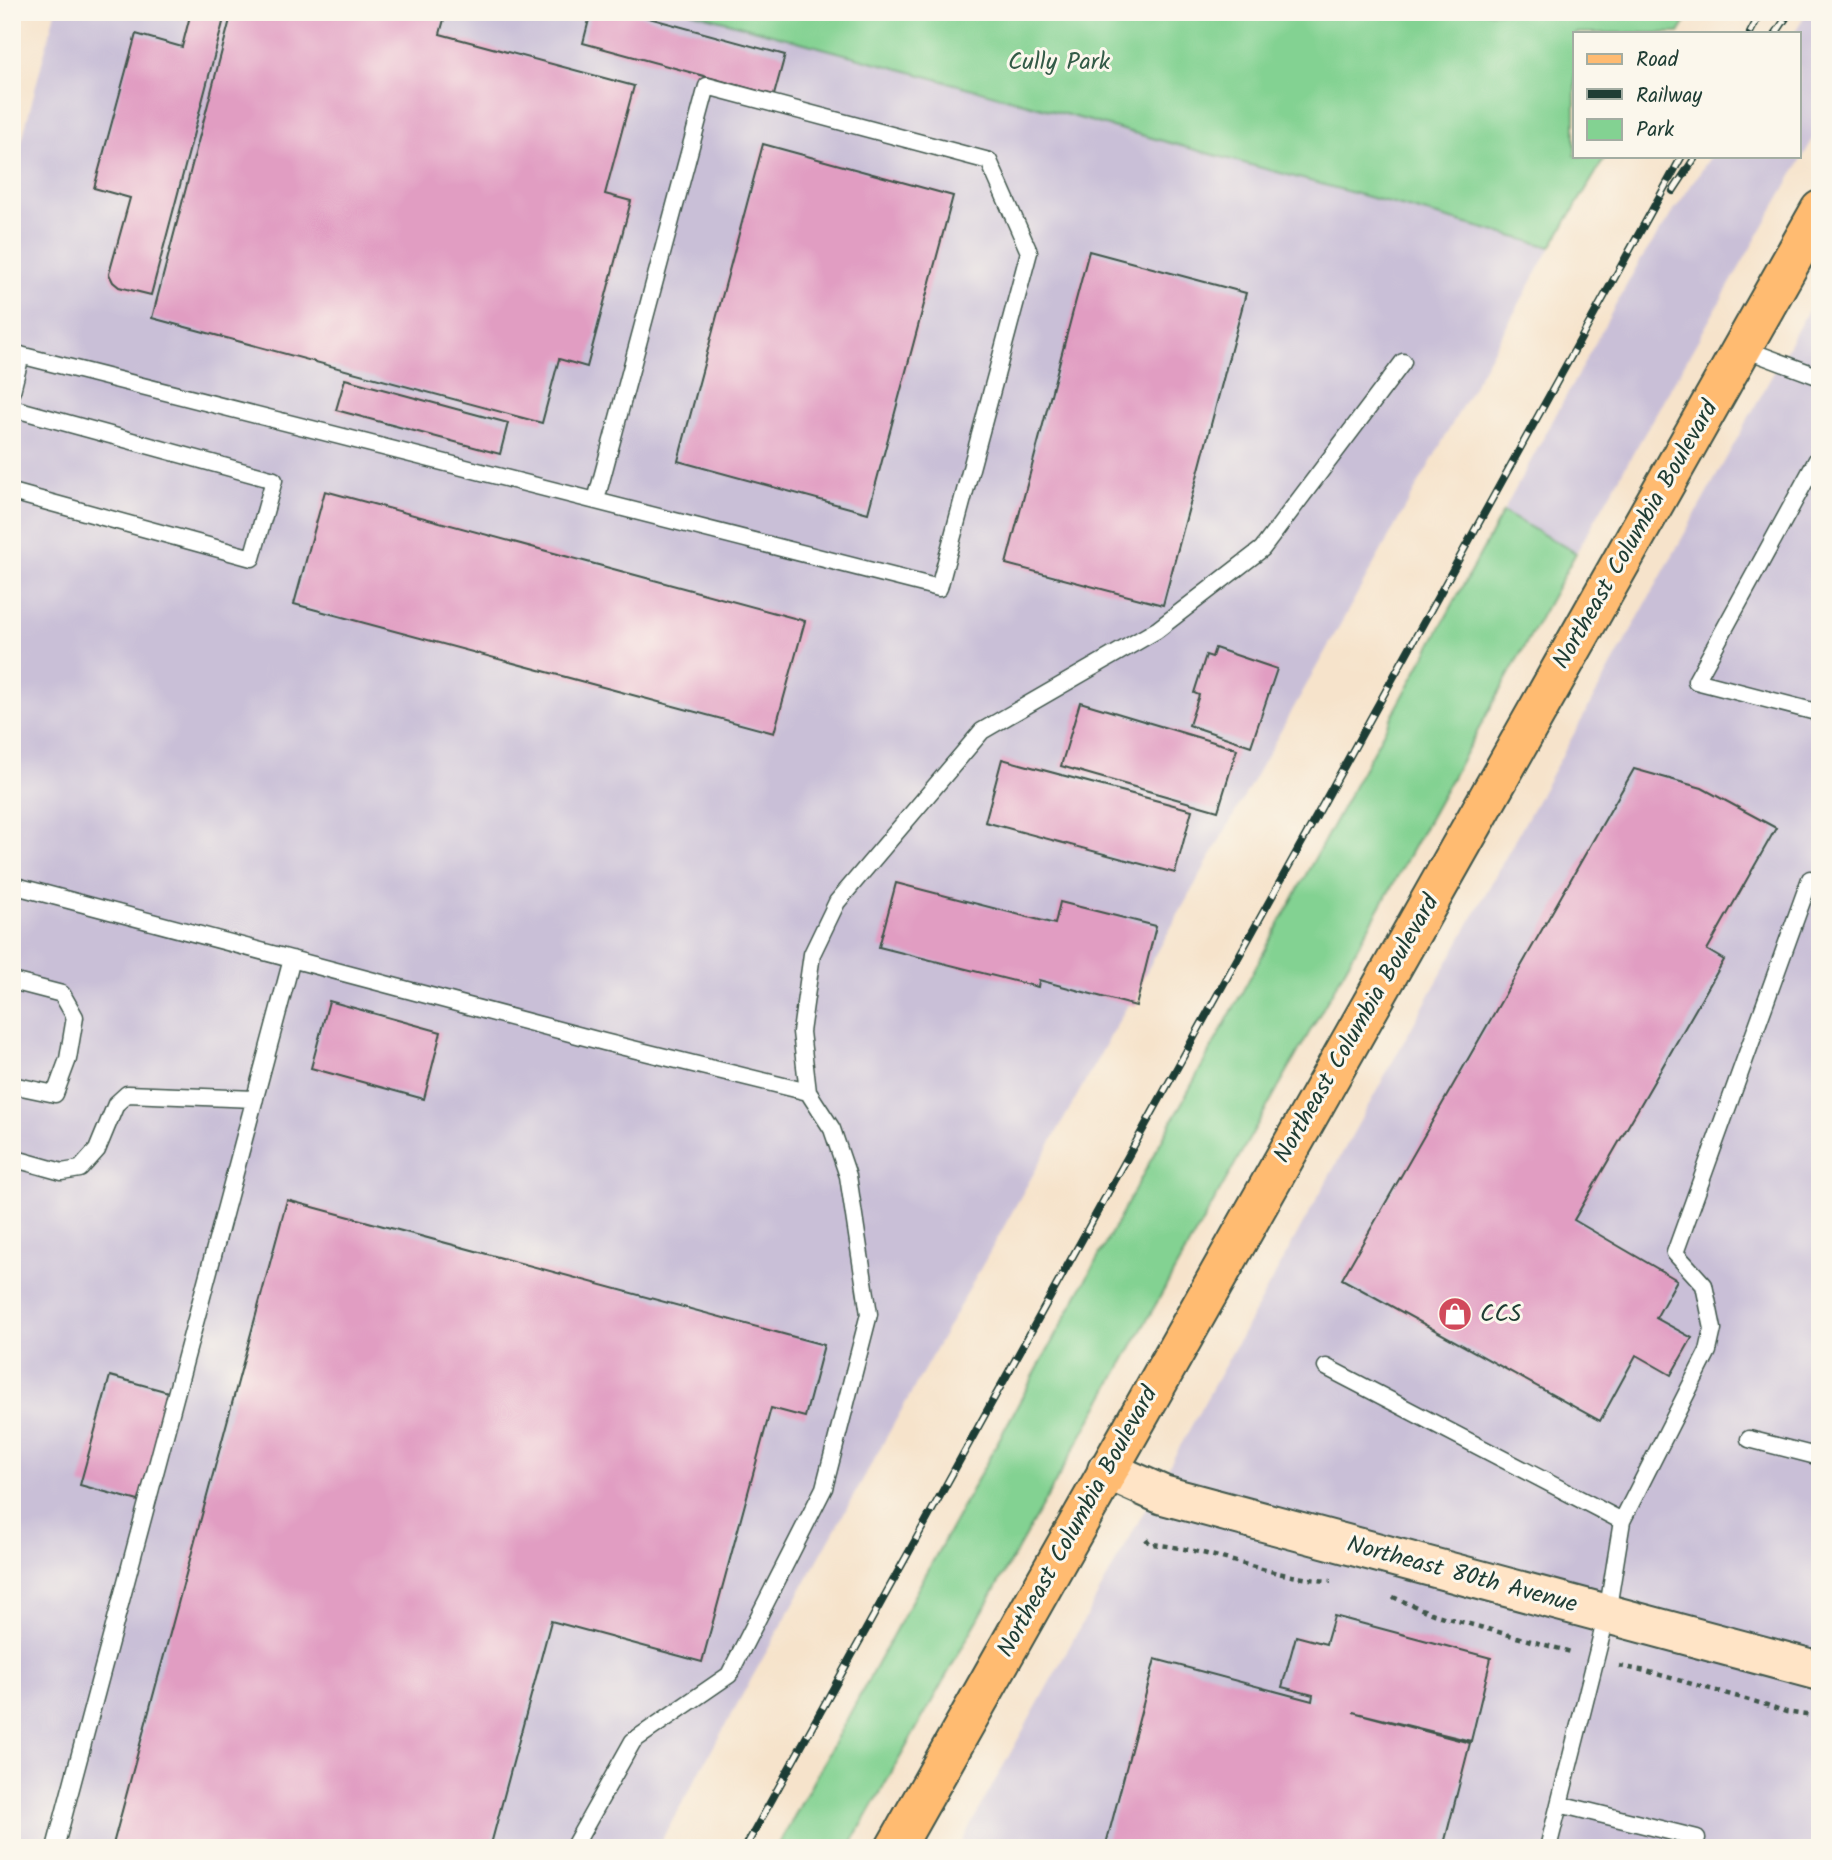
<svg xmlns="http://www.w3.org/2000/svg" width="1832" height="1860" viewBox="0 0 1832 1860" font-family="Kalam,sans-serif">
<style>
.industrial{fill:#c9bfd7}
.green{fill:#83d292;stroke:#518863;stroke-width:2}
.building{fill:#e19dc2}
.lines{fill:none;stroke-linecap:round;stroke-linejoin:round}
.lane-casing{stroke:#3f564b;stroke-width:19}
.secondary-casing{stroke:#3f564b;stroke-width:42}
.primary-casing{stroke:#3f564b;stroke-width:42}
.path{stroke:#3f564b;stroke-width:4.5;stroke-dasharray:5 5;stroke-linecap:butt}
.lane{stroke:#fff;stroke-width:16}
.secondary{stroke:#ffe4c6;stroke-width:38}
.primary{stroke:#ffbb71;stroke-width:38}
.rail-casing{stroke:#1f3d34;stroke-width:8}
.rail{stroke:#fbf7ec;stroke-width:5;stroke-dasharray:16;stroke-linecap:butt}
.labels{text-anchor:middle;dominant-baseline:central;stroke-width:6;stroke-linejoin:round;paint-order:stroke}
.park-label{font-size:24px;fill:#335b47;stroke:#fbf7ec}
.street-label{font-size:24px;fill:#1f3d34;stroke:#fbf7ec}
.poi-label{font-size:24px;fill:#1f3d34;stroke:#fbf7ec;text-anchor:start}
</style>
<rect width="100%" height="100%" fill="#fbf7ec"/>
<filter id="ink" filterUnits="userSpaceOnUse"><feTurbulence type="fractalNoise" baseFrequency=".0143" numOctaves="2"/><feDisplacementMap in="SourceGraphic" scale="14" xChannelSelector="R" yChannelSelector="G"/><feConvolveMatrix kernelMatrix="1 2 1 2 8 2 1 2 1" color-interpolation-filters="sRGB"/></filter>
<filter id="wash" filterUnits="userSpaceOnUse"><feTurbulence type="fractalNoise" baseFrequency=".00686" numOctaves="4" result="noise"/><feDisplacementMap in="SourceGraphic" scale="28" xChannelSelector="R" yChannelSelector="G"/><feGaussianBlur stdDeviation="1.57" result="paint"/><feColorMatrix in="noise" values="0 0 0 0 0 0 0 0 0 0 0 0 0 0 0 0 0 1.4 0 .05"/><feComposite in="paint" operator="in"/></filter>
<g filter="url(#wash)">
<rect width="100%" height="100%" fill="#f6e3cb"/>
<path class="industrial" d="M55,12H691L1551,247L657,1848H12V179Z
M1807,12H1820V127L1576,553L1503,512L1638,264L1711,156H1799V33H1794Z
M1811,305L1820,308V1848H958Z"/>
<path class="green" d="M691,12H1692L1679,33H1575V156H1606L1551,247Z
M1503,512L1576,553L1397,877L849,1848H777Z"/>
<g id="blocks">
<path class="building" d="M191,12H213L225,15L151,295L119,287L113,282L109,274L130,198L94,188L136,34L182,47Z
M232,12H446L440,34L634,86L605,194L631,201L587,367L559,359L542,423L152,318Z
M591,12H627L785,55L774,95L583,43Z
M763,144L953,196L868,513L678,461Z
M1089,251L1246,293L1163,605L1006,564Z
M345,379L508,423L500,454L336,410Z
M325,491L805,621L774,733L294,604Z
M1215,648L1277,669L1251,746L1189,725L1199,695L1194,693L1206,655L1212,657Z
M1080,702L1237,749L1218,811L1061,766Z
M1002,759L1192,810L1175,873L985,822Z
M1634,769L1702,788L1776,828L1707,950L1724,960L1574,1220L1677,1280L1656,1318L1692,1338L1671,1375L1636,1355L1600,1421L1342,1279Z
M896,883L1055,924L1060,902L1156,926L1136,1006L1039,980L1038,987L879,947Z
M329,1001L441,1032L424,1099L311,1068Z
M287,1200L824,1345L805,1417L771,1408L702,1662L551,1621L490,1848H112Z
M110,1376L172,1393L142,1502L80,1485Z
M1334,1616L1491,1658L1471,1741L1353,1712L1470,1743L1443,1848H1105L1155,1659L1312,1701L1313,1695L1282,1687L1296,1636L1326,1644Z"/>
</g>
</g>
<g filter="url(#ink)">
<use href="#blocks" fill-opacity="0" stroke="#3f564b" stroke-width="2"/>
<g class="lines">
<g class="lane-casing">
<path id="lane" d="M1742,348L1820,377
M12,353L939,588L1029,252L989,161L707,86L596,500
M12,391L21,355
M12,408L274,480L252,558L12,492
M1820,454L1696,681L1820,713
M12,885L604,1042L808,1092L832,1129L848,1176L869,1314L824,1488L729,1675L633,1741L573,1848
M12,981L62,994L75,1017L68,1059L55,1094L12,1085
M808,1092L801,1032L812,954L837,902L982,731L1157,630L1262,549L1403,362
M12,1158L62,1172L80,1169L97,1150L116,1104L127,1094L255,1099
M1326,1367L1622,1521L1607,1614L1548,1848
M1749,1439L1820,1457
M1622,1521L1708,1351L1713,1329L1704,1285L1675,1253L1810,879
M1559,1804L1697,1838
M55,1848L292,959"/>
</g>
<g class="secondary-casing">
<path id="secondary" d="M1107,1470L1163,1495L1820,1671"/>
</g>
<g class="primary-casing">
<path id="primary" d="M895,1848L1820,210"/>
</g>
<path class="path" d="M1146,1539L1150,1544C1213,1549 1269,1578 1331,1581
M1393,1597L1433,1614L1571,1652
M1619,1666L1646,1671L1767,1705L1786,1712L1819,1717"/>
<use href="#lane" class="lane"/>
<use href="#secondary" class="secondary"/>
<use href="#primary" class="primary"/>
<g class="rail-casing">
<path id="rail" d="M1750,33L1761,12
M1776,33L1790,12
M1673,191L1696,156
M745,1848L1682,156"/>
</g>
<use href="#rail" class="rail"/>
</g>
</g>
<defs>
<g id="shop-disc" transform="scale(1.75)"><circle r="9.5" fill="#d1495b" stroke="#fbf7ec"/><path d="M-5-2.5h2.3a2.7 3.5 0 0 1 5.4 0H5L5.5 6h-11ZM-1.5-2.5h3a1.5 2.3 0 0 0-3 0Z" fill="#fff"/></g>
</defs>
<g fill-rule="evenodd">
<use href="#shop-disc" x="1455" y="1314"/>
</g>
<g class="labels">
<g class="park-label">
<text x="1059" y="62">Cully Park</text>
</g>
<g class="street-label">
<text transform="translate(1636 535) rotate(-60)">Northeast Columbia Boulevard</text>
<text transform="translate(1357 1029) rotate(-60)">Northeast Columbia Boulevard</text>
<text transform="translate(1078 1522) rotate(-61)">Northeast Columbia Boulevard</text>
<text transform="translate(1462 1575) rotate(15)">Northeast 80th Avenue</text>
</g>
<g class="poi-label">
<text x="1480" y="1314">CCS</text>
</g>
</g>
<rect width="1832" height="1860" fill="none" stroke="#fbf7ec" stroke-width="42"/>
<rect x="1573" y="32" width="228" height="126" fill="#fbf7ec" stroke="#a3ada2" stroke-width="2"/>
<rect x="1587" y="54" width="35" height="10" fill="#ffbb71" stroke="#a3ada2" stroke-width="2"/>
<text x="1636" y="66" font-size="21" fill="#1f3d34">Road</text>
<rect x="1587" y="89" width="35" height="10" fill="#1f3d34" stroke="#a3ada2" stroke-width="2"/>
<text x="1636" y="102" font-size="21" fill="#1f3d34">Railway</text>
<rect x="1587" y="119" width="35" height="21" fill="#83d292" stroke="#a3ada2" stroke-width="2"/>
<text x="1636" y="136" font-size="21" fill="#1f3d34">Park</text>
</svg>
